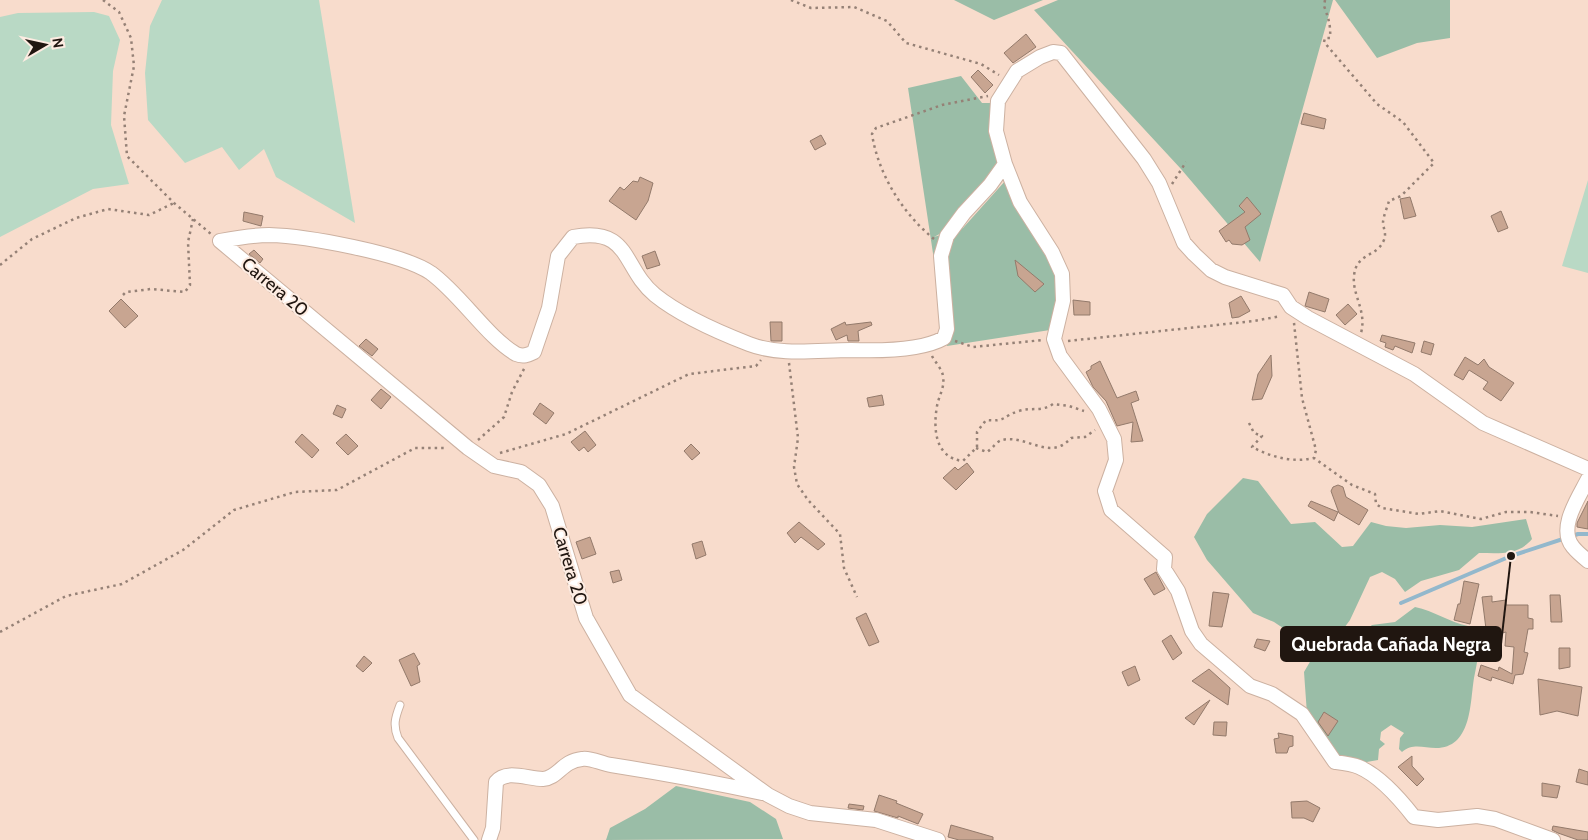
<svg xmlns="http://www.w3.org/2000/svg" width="1588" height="840" viewBox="0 0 1588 840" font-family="Cabin,sans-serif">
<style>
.green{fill:#b9d9c5}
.forest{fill:#9abda7}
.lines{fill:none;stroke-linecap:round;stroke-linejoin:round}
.stream{stroke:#93b8cc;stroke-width:4}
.building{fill:#c8a591;stroke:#937a6b}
.service-casing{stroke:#ccb1a1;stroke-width:9}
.minor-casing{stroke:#ccb1a1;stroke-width:16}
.path{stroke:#958176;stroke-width:2.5;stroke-dasharray:2.5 4;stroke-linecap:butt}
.service{stroke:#fff;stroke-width:7}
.minor{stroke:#fff;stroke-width:14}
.labels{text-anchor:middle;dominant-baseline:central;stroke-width:4;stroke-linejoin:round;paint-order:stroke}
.street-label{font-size:18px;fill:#201610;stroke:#fdece2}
.leader{fill:none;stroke:#201610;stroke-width:2}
.callout-dot{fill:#201610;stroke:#fdece2;stroke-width:2}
.callout{fill:#201610;stroke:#201610;stroke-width:2}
.callout-label{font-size:19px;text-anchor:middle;font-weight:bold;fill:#fff}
</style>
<rect width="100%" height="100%" fill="#f8dccc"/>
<path class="green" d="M162,0H319L355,223L276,177L264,149L239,170L222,147L185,163L148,120L145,73L150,26Z
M94,12L109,16L120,40L113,71L111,125L129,184L93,189L0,237V17L18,13Z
M1588,180V273L1562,266Z"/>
<path class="forest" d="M954,0H1043L994,20Z
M1058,0H1333L1260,262L1181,169L1034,10Z
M1335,0H1450V38L1417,43L1377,58Z
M961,76L982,103H994L1000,163L947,230L934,237L963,228L1006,180L1040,247L1058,275L1059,306L1050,330L947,346L908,88Z
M1243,478L1258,481L1291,524L1315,522L1342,547L1353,546L1371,522L1386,526L1406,528L1440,525L1472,527L1526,519L1532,539C1518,556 1499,553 1479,553L1459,570L1421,581L1405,592L1395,579L1382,572L1370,577L1350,620L1327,651L1289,632L1274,622L1253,613L1207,560L1194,537L1207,514Z
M1415,607C1434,611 1449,622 1468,626L1479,648C1478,658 1476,668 1474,678C1470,702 1472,745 1439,748C1425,749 1414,742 1402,752L1399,749L1400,738L1404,733L1391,725L1381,732L1380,740L1385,744L1379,749L1378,760L1361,763L1341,760L1307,714L1304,672L1311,660L1335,659L1349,655L1366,630L1372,625L1395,622Z
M676,786L750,802L776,819L783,839L606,840L610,828L645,809Z"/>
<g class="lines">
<path class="stream" d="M1401,603L1511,556L1578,534H1588"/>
</g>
<path class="building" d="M1026,34L1036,47L1013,63L1004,53Z
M978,70L993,85L985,93L971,77Z
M1304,113L1326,119L1324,129L1301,124Z
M821,135L826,144L815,150L810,141Z
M640,177L653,183L648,201L636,220L609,201L620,187L624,190L633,181L638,182Z
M1247,197L1261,214L1245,227L1250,240L1242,245L1232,244L1229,240L1226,242L1219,231L1245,212L1239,206Z
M1410,197L1416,216L1404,219L1400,199Z
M1501,211L1508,228L1498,232L1491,216Z
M244,212L263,216L261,226L243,221Z
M254,250L263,259L260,263L249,254Z
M655,251L660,265L647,269L642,256Z
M1015,260L1044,284L1035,292L1018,276Z
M1309,292L1329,299L1325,312L1305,306Z
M1241,296L1250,311L1239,317L1232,318L1229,303Z
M121,299L138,316L125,328L109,311Z
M1073,300L1090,302V315H1074Z
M1348,304L1357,314L1345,325L1336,315Z
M770,322H782V341H771Z
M845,322L846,325L871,322L872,325L858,331L859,341H848L847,335L836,340L831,329Z
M1382,335L1415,343L1412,353L1395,346L1393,350L1385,347L1386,343L1380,341Z
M366,339L378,349L372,356L359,346Z
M1424,341L1434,344L1431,355L1421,352Z
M1271,355L1272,376L1262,399L1252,400L1258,374Z
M1465,357L1478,365L1484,359L1489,367L1514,383L1501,401L1483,389L1488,382L1469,370L1463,380L1454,375Z
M1100,361L1117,398L1136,391L1139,400L1131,403L1143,441L1131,442L1133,422L1117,426L1106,401L1093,387L1086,372L1091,369V366Z
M381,389L391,397L381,409L371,400Z
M882,395L884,405L869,407L867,398Z
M540,403L554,413L546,424L533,414Z
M337,405L346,409L342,418L333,414Z
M585,431L596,445L588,452L584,447L579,451L571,442Z
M302,434L319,450L312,458L295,442Z
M346,434L358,446L348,455L336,443Z
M691,444L700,453L692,460L684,451Z
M967,463L974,472L956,490L943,478L955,467L958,470Z
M1338,485L1343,487L1346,497L1368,510L1359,525L1339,513L1331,491L1333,487Z
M1311,501L1338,512L1334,521L1308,506Z
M1588,501V529L1577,527V523Z
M799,522L825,544L818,550L801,537L795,543L787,533Z
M590,537L596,554L582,559L576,542Z
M702,541L706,555L696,559L692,544Z
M619,570L622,580L613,583L610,572Z
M1156,572L1165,589L1154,595L1144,579Z
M1464,581L1479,584L1470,624L1454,620L1458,604H1460Z
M1213,592L1229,594L1222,627L1209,626Z
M1550,595H1560L1562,622H1551Z
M1492,596V602L1506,600V605H1528V618L1533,619V629H1528L1524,652L1528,653L1523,674L1515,675L1513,684L1492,677L1491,681L1478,676L1481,665L1498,671L1499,667L1512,674L1514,647L1505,646L1506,632L1487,637L1482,597Z
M866,613L879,642L869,646L856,618Z
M1171,635L1182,653L1173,660L1162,641Z
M1257,639L1270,641L1265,651L1254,647Z
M1559,648H1570V667L1559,669Z
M414,653L420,664L417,666L420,682L411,686L399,660Z
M364,656L372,663L363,672L356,666Z
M1135,666L1140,680L1128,686L1122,672Z
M1209,669L1230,688L1228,705L1192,681Z
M1538,679L1582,687L1578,716L1557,711L1540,715Z
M1210,700L1194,725L1185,718Z
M1324,712L1338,721L1328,736L1318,722Z
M1214,722H1227L1226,736L1213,735Z
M1278,733L1293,736V746L1289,747L1287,753H1276L1274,739L1279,738Z
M1412,756V766L1424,779L1417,786L1398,767Z
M1579,769L1588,772V785L1576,782Z
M1542,783L1560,786L1557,798L1542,796Z
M879,795L897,801L896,803L923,814L918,824L898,816V818L874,811Z
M1307,801L1320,808L1313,822L1304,818H1292L1291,802Z
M849,804L864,806L863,810L848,808Z
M951,825L993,837V840H959L948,837Z
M1553,826L1588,832V840H1578L1558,833L1552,830Z"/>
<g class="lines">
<g class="service-casing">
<path id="service" d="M400,705C395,718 393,725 398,738L474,840"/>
</g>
<g class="minor-casing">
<path id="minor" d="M220,241C236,238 252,235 269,235C305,236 402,253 431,273C461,295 487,337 516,354C523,357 528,355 534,352L549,308L558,256L573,237C631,226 622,268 655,295C681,316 718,332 749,344C780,356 818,350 851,350C879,351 921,351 944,338L947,329L941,256L947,236L964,213L990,185L1005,164
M220,241L468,448L494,466L521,472L539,485L552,506L586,618L630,695L768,795L789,806L810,813L876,820L938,840
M1588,479C1579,497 1557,528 1573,547C1577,552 1583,557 1588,561
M489,840L493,828L496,782C506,769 528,779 543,779C558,778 562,761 582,759C590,757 602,764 611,765C662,773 712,782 762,793
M1553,840L1495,819L1477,816L1438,820L1414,817C1400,799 1380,776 1359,767C1352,764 1343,763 1335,762L1302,714L1272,694L1250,686L1201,644L1192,631L1178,591L1164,569L1165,557L1111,510L1105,491L1116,460L1114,439L1099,409L1060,356L1054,339L1063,301L1062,274L1052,252L1020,202L1005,164L996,131L998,101L1017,71L1040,57L1053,52L1061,53L1144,159L1159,183L1184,243L1194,254L1211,270L1225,277L1283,295L1291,307L1308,318L1414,374L1483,423L1588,469"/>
</g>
<path class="path" d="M103,0L119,12L131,38L134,66L124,116L127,156L174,203L211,234
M791,0L811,8L854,7L887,21L906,43L981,64L999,75
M1325,0L1324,6C1328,17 1331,25 1330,38H1325L1324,42L1377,104L1403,122L1434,163L1401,196L1389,201C1387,208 1383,217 1383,223C1384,231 1387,235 1383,242C1376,257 1356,253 1354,276C1352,295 1367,311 1361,333
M1172,184L1186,162
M934,239C903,214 878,174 872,134L876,128L942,105L988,96
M0,265L32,239L76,218L108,209L149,215L174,203
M123,295L126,292L151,289L185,292L190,285L188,242L193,219
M1294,323L1302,398L1316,450L1314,458L1352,485L1375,494L1376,504L1382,508L1419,514L1440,511L1481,519L1506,512H1530L1558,516
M955,341L973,347L1043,340
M1068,341L1254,321L1281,316
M932,356C935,362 942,369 943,376C945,388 939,395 937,406C933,429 935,458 963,461L977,447V432L986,420C1007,422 1002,416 1019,411C1031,407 1042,412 1053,404L1069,406L1084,411
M789,363L798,438L794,467L797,484L808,500L840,534L844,568L857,597
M1249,423L1254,433L1262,436L1252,447C1271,457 1293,463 1314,458
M478,440L504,417L512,392L525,367
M976,448L987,452C992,449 997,441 1002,440C1026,434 1050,462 1071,438L1085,437L1095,430
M500,453L566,434L689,374L756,366L761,360
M0,632L66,596L122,584L183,550L234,510L295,492L337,490L415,448H447"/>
<use href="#service" class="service"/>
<use href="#minor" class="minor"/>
</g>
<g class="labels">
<g class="street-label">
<text transform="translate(275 287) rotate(40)">Carrera 20</text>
<text transform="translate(570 566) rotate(73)">Carrera 20</text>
</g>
</g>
<path class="leader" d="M1511 556L1501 644"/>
<circle class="callout-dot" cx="1511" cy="556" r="5"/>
<rect class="callout" x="1281" y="627" width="220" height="34" rx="5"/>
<g class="callout-label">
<text x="1391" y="651">Quebrada Cañada Negra</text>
</g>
<g transform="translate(45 45) rotate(81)" stroke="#fdece2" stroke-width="4" paint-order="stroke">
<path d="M0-4L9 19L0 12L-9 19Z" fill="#201610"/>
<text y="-8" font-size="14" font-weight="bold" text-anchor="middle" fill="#201610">N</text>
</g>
</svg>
